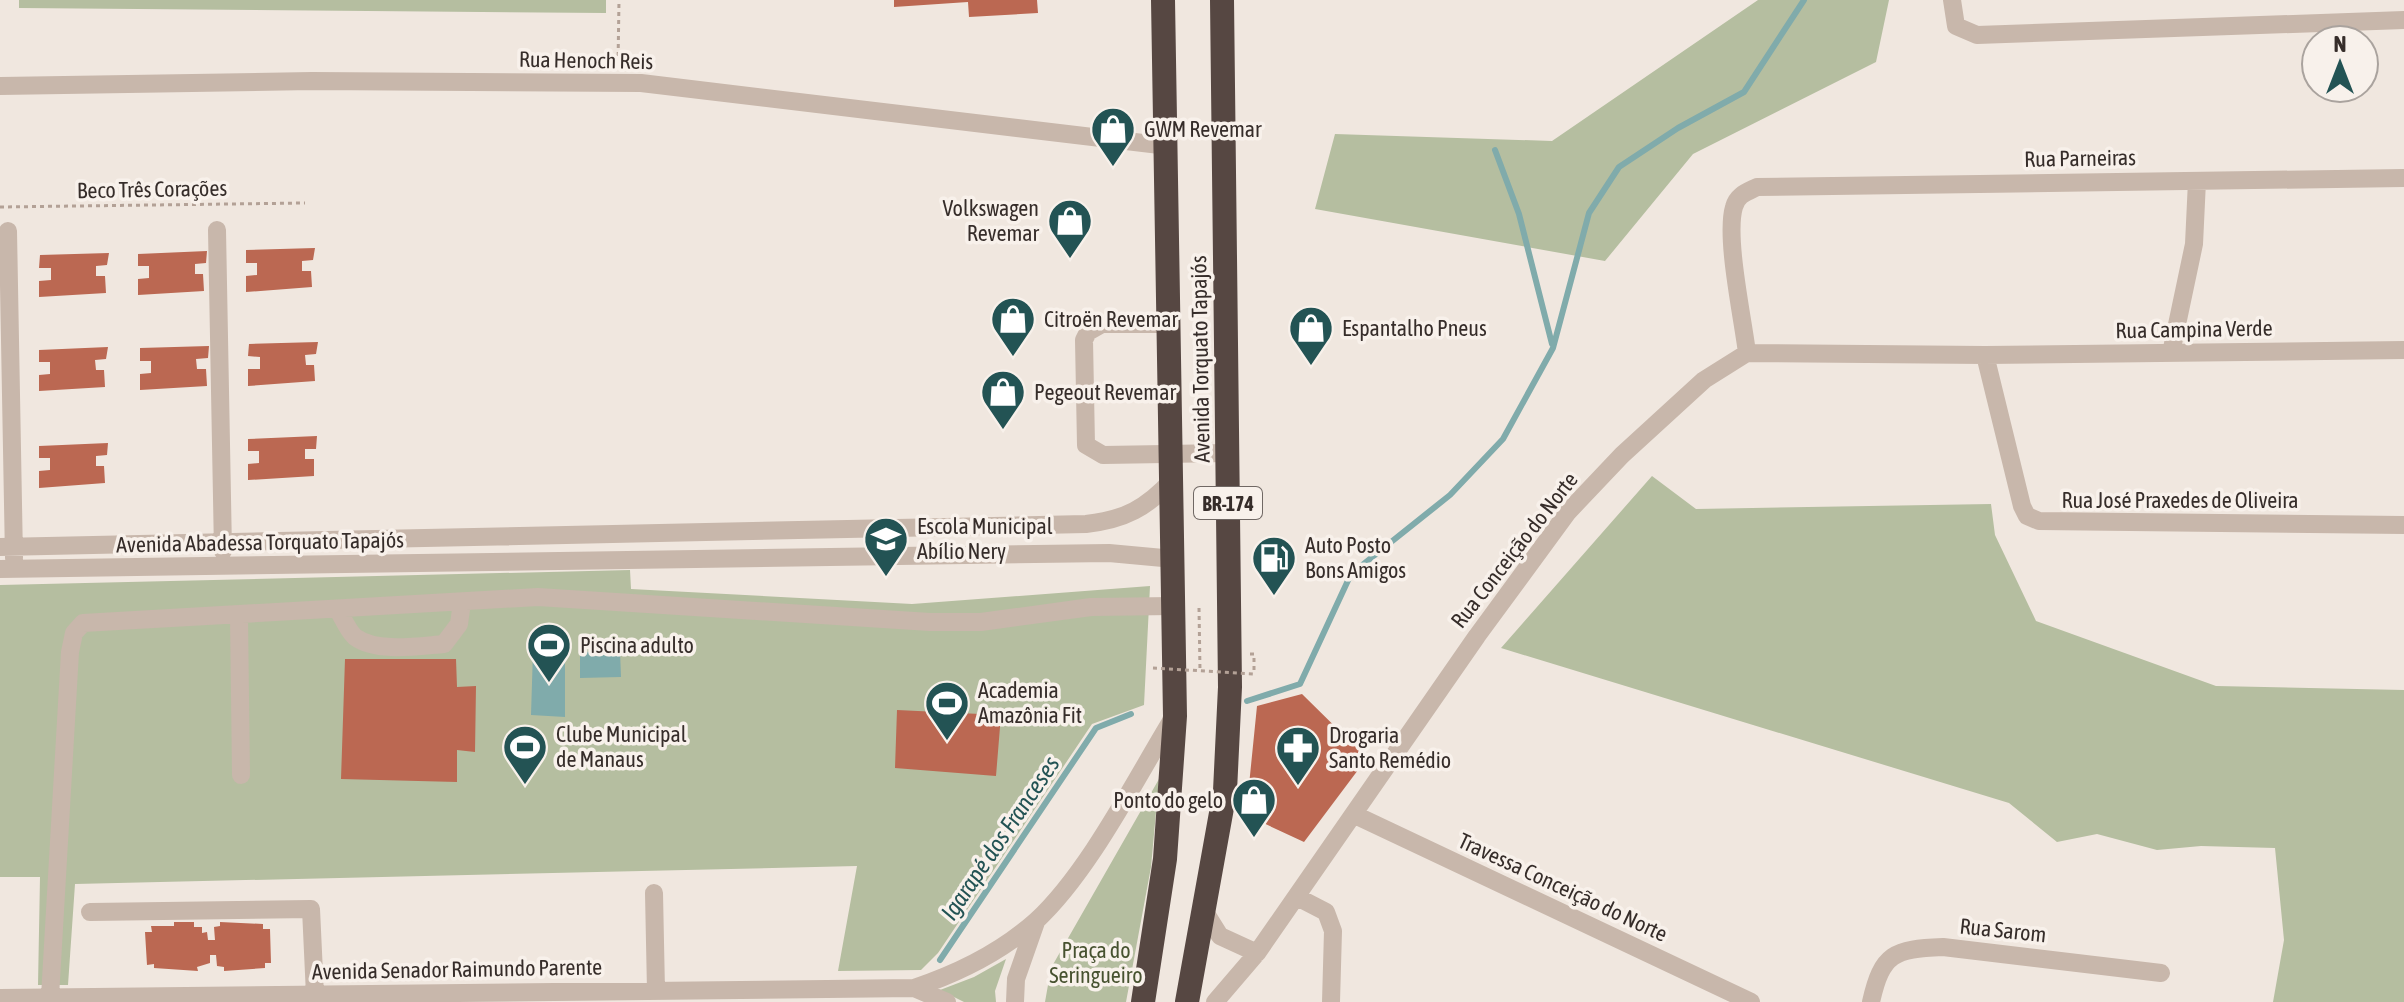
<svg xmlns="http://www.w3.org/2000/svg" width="2404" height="1002" viewBox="0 0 2404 1002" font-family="'Asap Condensed',sans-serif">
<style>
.green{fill:#b5bea0}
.water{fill:#80abab}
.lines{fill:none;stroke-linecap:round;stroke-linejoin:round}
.stream{stroke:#80abab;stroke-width:6}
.building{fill:#bb6852}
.path{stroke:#b3a196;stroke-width:3;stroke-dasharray:4 4;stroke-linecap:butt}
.minor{stroke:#c8b7ab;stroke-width:18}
.highway{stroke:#564742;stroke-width:24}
.path-bridge{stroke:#b3a196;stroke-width:3;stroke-dasharray:4 4;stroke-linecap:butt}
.labels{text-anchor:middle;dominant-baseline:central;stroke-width:7;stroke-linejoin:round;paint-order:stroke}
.shield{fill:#f8f1eb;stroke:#706864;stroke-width:2}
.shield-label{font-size:20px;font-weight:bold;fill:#362d2a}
.street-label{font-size:22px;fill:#362d2a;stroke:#f8f1eb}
.poi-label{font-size:22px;fill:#362d2a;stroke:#f8f1eb;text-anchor:start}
.park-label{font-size:22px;fill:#475230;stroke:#f8f1eb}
.water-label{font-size:24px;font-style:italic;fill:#235354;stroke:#f8f1eb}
</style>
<rect width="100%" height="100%" fill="#f0e7df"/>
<path class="green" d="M19,0H606V13L19,8Z
M1758,0H1889L1876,62L1693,154L1605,261L1315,209L1335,134L1552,141Z
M1652,476L1696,509L1991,504L1995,535L2036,621L2216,686L2404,690V1002H2273L2284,940L2275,848L2201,846L2157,850L2097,834L2057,842L2009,803L1501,648Z
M630,570L631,589L912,604L1150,586L1144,705L1092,724L938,953L921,970L838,971L857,866L75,884L68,985H38L40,877H0V585Z
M1159,779L1151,867L1126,1002H1045L1051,968Z
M1006,959L995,991L996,1002H964L940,990L974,977Z"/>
<path class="water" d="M533,651L565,652V717L531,715Z
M620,651L621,677L580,678V652Z"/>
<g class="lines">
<path class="stream" d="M1495,150L1519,214L1552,344
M1247,701L1300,684L1351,574L1450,495L1503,439L1553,348L1589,213L1619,167L1678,128L1744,92L1804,0
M940,960L1096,728L1131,714"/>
</g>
<path class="building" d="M894,0H1037L1038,13L969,17L968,2L894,7Z
M315,248L313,260L302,261V271H311L312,287L246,292V276L257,275V263H246V250Z
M207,251L206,263L195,264V274H203L204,291L138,295V279L149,278V266H138V254Z
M109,253L107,265L96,266V276H105L106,293L39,297V281L51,280V268H39L40,255Z
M318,342L316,354L305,355L306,365H314L315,381L248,386V369H260V357L248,356L249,344Z
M209,346L208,358L196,359L197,369H206L207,386L140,390V374L151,373V361H140V348Z
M108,347L106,359L95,360L96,370H104L105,387L39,391V375L50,374V362H39V350Z
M317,436L316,449H305V459H314V476L248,480V464L259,463V451H248V439Z
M108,443L107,455L96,456V466H104L105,483L39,488V471L50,470V458H39V446Z
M345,659H456L457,687L476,686L475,752L457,750V782L341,779Z
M1302,694L1367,758L1304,842L1246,815L1257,706Z
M897,710L1001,715L996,776L895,768Z
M174,922H194V927H202V933L207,932L208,940H215L214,927L220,926V922L263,924V929H270L271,963H265V968L224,971V967L217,966L216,955H210V963L197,967L198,971L154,968V964L147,965L145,932H152L151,926H174Z"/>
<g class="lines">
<path class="path" d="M618,64L619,0
M0,207L305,203
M1199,608L1200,671
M1250,654H1254V674"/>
<path class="minor" d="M1952,0L1956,26L1977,35L2404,20
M0,86L312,81L641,83L1168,146
M217,230L223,551
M8,231L14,558
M1170,324H1102L1088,332L1084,340L1086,445L1103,455L1227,453
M1747,353C1743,319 1725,237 1734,207C1737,195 1747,192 1757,187L2404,178
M2171,353L2194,244L2197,181
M1985,355L2022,506L2027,516L2039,521L2404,525
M0,547L1086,524C1124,520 1147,508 1173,479
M0,569L1109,553L1174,559
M338,610C343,618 348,631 355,637C377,653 418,646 444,644L459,624L462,602
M239,617L241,775
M1355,815L1751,1002
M654,893L656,991
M1297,897L1326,912L1333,931L1331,1002
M90,912L311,909L315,995
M1205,912L1220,936L1257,953
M914,988L947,1002
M50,997L70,652L74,633L83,623L538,597L930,622H981L1091,607L1173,606
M0,998L914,988C959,973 1000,953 1036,921C1089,872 1135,780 1173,718
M1015,1002L1016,979L1036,922
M1215,1002L1257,953L1477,636L1568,512L1622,455L1704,380L1747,353L1985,355L2404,350
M1871,1002C1882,953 1894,949 1943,947L2161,973"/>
<path class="highway" d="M1143,1002L1165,859L1175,716L1163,0
M1187,1002L1225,791L1230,687L1222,0"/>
<path class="path-bridge" d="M1153,668L1254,674"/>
</g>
<defs>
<g id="shop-pin" transform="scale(2.3)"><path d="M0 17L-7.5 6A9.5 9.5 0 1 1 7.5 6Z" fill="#235354" stroke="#f8f1eb"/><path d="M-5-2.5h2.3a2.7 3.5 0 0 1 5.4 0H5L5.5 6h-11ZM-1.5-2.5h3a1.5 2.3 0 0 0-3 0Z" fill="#fff"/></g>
<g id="school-pin" transform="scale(2.3)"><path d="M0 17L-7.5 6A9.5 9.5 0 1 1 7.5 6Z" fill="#235354" stroke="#f8f1eb"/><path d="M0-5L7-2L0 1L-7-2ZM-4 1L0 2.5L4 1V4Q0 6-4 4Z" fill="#fff"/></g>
<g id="fuel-pin" transform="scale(2.3)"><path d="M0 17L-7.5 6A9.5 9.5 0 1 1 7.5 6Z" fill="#235354" stroke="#f8f1eb"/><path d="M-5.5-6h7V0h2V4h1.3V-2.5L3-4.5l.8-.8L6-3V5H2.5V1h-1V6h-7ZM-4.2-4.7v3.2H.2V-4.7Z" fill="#fff"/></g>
<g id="stadium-pin" transform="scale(2.3)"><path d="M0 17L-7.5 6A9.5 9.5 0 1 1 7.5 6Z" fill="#235354" stroke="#f8f1eb"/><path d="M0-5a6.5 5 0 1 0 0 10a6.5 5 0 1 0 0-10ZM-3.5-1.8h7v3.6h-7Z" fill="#fff"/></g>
<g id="pharmacy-pin" transform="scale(2.3)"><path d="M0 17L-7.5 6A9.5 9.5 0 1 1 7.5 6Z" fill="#235354" stroke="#f8f1eb"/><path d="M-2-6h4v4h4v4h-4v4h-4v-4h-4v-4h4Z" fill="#fff"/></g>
</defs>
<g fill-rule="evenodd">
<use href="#shop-pin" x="1113" y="129"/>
<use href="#shop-pin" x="1070" y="221"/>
<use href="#shop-pin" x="1013" y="319"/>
<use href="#shop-pin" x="1311" y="328"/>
<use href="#shop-pin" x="1003" y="392"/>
<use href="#school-pin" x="886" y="539"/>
<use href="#fuel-pin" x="1274" y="558"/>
<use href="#stadium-pin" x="549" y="645"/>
<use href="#stadium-pin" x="947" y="703"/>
<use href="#stadium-pin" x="525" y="747"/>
<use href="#pharmacy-pin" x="1298" y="748"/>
<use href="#shop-pin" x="1254" y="800"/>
</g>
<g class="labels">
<rect class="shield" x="1194" y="487" width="68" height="32" rx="6"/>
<g class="shield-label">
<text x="1228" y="503">BR-174</text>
</g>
<g class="street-label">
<text transform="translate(586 60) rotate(1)">Rua Henoch Reis</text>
<text transform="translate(2080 158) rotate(-1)">Rua Parneiras</text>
<text transform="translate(152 189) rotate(-1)">Beco Três Corações</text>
<text transform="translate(2194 329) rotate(-1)">Rua Campina Verde</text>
<text transform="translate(1200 359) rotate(-91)">Avenida Torquato Tapajós</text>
<text x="2180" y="500">Rua José Praxedes de Oliveira</text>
<text transform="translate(260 542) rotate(-1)">Avenida Abadessa Torquato Tapajós</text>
<text transform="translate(1514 550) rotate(-52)">Rua Conceição do Norte</text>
<text transform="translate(1563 887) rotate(25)">Travessa Conceição do Norte</text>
<text transform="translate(2003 930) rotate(6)">Rua Sarom</text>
<text transform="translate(457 969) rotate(-1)">Avenida Senador Raimundo Parente</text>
</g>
<g class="poi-label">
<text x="1144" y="129">GWM Revemar</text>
<text x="1039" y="208" text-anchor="end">Volkswagen<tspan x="1039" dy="25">Revemar</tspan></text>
<text x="1044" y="319">Citroën Revemar</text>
<text x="1342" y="328">Espantalho Pneus</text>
<text x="1034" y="392">Pegeout Revemar</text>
<text x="917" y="526">Escola Municipal<tspan x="917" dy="25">Abílio Nery</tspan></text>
<text x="1305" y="545">Auto Posto<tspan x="1305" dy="25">Bons Amigos</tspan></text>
<text x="580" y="645">Piscina adulto</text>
<text x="978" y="690">Academia<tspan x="978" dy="25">Amazônia Fit</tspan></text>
<text x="556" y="734">Clube Municipal<tspan x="556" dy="25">de Manaus</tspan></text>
<text x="1329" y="735">Drogaria<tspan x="1329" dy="25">Santo Remédio</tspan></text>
<text x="1223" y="800" text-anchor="end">Ponto do gelo</text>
</g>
<g class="park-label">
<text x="1096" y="950">Praça do<tspan x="1096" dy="25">Seringueiro</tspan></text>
</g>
<g class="water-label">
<text transform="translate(1000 838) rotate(-56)">Igarapé dos Franceses</text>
</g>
</g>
<g transform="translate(2340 64)"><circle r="38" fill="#f8f1eb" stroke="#aaa39e" stroke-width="2"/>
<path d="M0-6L14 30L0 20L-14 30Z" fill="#235354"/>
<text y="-12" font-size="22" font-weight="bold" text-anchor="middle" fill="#362d2a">N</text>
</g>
</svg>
